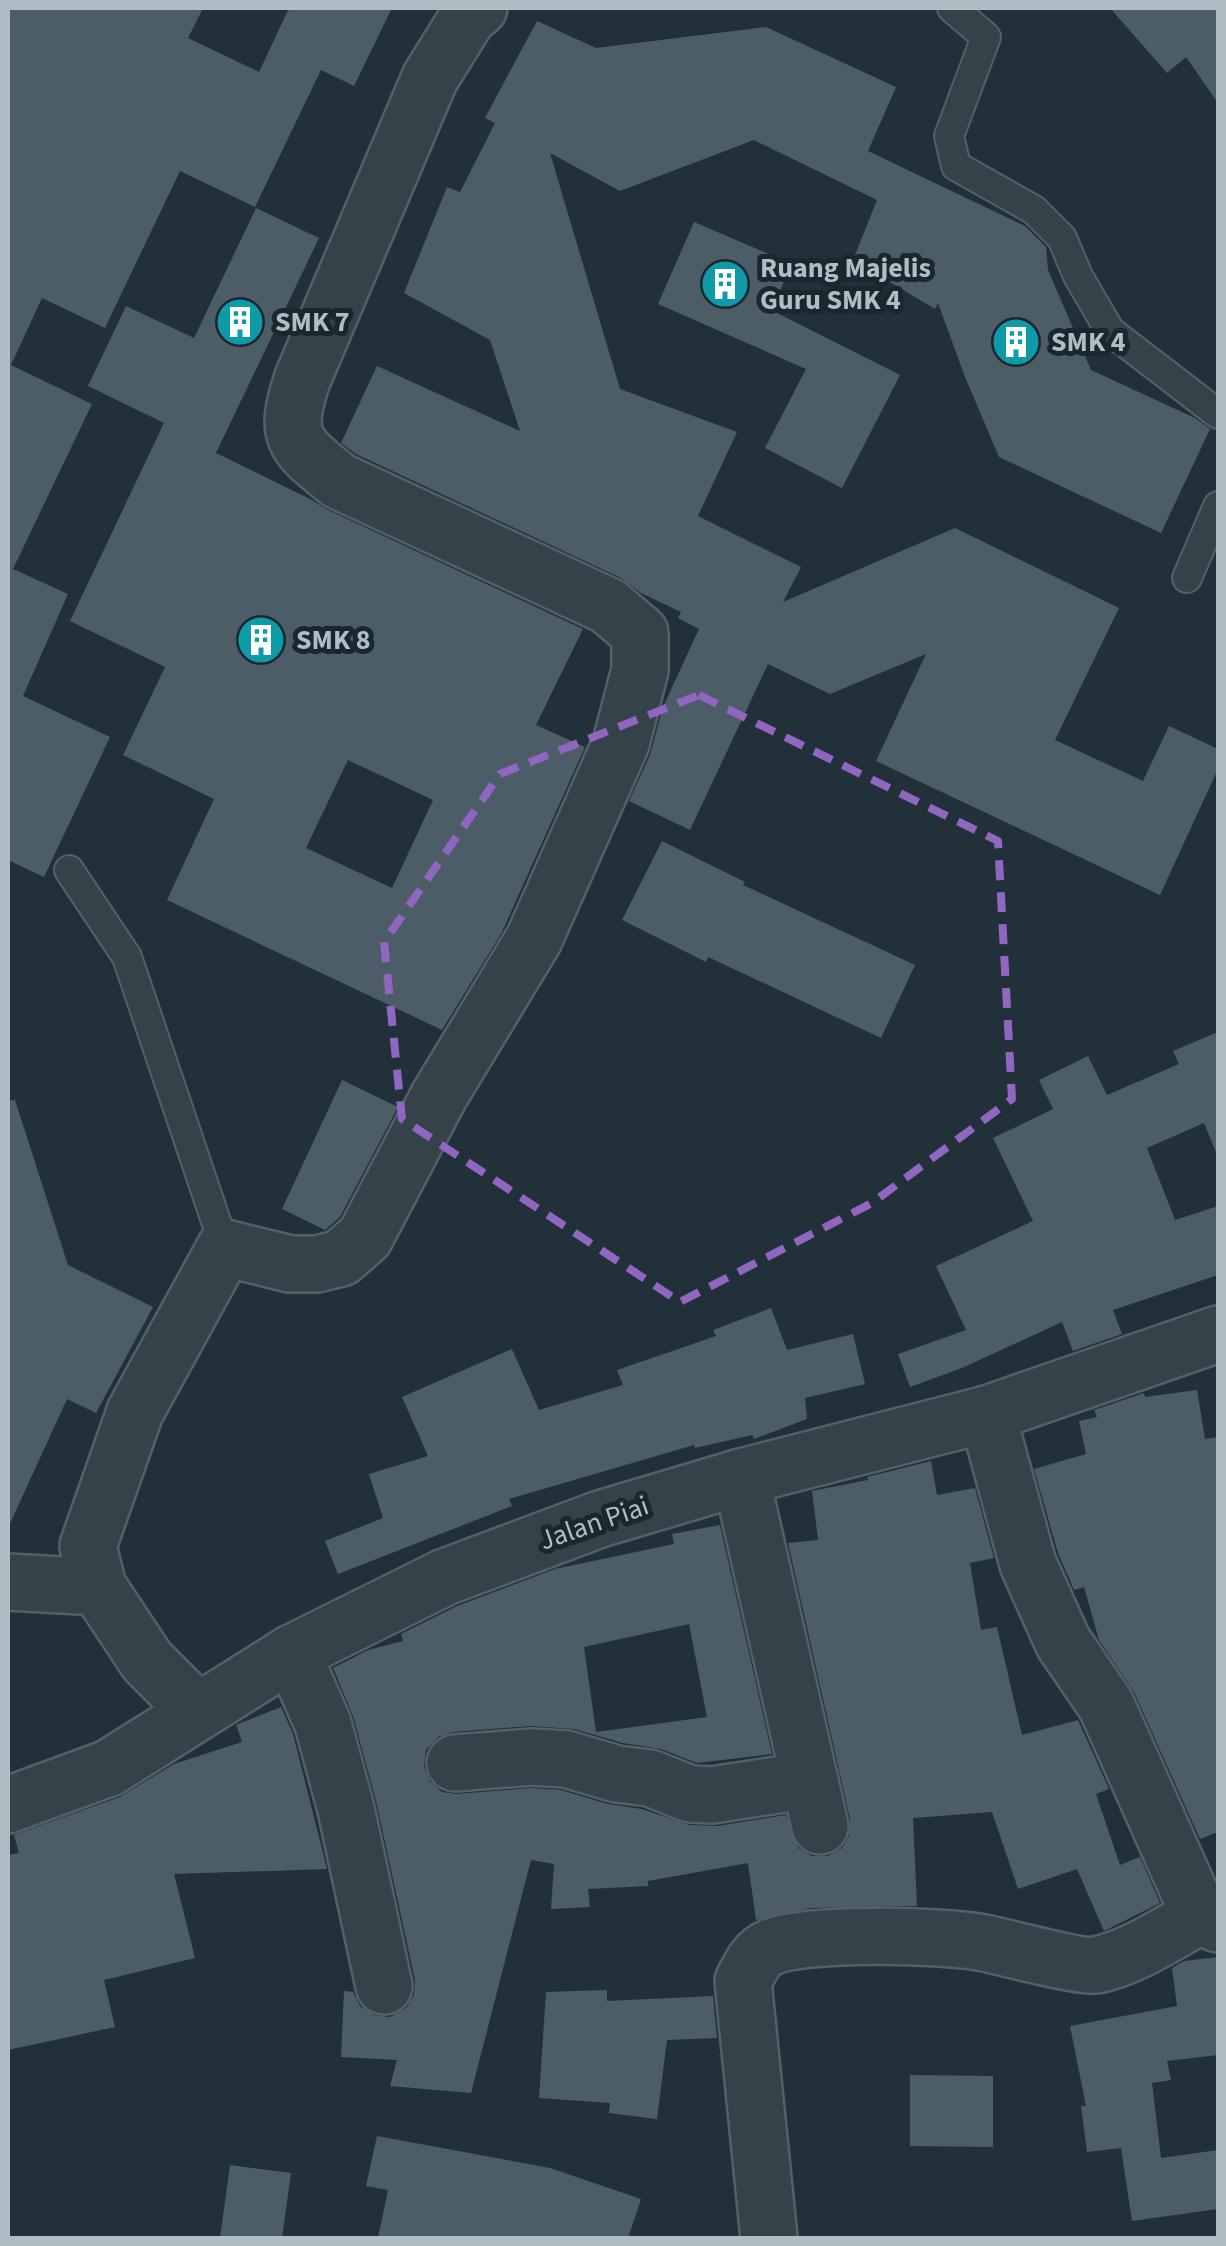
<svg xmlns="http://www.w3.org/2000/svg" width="1226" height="2246" viewBox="0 0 1226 2246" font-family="'Source Sans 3',sans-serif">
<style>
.building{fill:#4d5d67;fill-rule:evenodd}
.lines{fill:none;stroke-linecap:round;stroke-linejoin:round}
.service-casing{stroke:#536067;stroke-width:32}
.minor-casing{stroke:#536067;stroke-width:60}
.tertiary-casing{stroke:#536067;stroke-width:60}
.service{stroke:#354249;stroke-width:28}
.minor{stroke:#354249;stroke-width:55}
.tertiary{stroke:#354249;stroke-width:55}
.marked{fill:none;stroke:#9066c1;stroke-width:8;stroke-dasharray:20 12;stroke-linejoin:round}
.labels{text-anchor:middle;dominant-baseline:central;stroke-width:10;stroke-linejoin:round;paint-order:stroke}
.poi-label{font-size:28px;font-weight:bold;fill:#b0bdc5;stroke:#1b272e;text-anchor:start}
.street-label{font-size:28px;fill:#b0bdc5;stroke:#1b272e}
</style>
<rect width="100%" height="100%" fill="#223039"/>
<path class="building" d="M8,8H203L188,38L259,72L289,8H392L354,86L321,70L255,207L180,171L105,328L42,298L11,365L92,404L13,569L68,594L23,696L110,737L44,877L8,860Z
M1110,8H1218V103L1186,57L1167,73Z
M537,21L596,48L766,27L896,87L868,151L1025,226L1046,247L1048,270L1091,370L1195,418L1210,429L1161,533L999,457L965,377L938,303L935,309L853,260L877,200L754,140L620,191L550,153L620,389L737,432L698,516L801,567L783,602L955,528L1119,608L1055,740L1143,781L1169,726L1218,749V769L1160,895L876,761L926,654L830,694L768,664L690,830L629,801L650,755L663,707L699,629L678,618L681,612L641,593L621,578L356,454L341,443L377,366L520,431L490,340L404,293L447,187L460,192L495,123L485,118Z
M256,208L319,238L216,453L312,500L326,509L583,629L536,725L585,747L501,934L442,1030L167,900L214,799L123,755L165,667L70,621L164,423L88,386L126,306L194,338ZM348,760L433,800L392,888L306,848Z
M694,222L792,264L771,310L900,375L842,488L765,448L806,369L658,304Z
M662,841L745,882L743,885L915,965L881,1038L708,957L706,962L622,920Z
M1218,1032V1157L1204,1123L1147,1148L1175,1220L1218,1206V1275L1113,1310L1122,1334L1073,1351L1062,1322L962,1368L910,1387L898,1354L966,1330L936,1266L1033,1221L993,1138L1053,1109L1039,1080L1088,1056L1107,1095L1179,1064L1173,1051Z
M342,1080L398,1107L340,1217L325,1230L282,1209Z
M15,1100L68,1265L153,1307L96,1413L67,1399L8,1528V1101Z
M771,1308L787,1350L853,1334L865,1384L805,1398L807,1419L754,1439L752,1435L695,1448L694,1445L509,1499L512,1506L338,1574L325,1541L383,1518L369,1474L428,1456L402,1397L512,1349L539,1410L623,1385L617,1370L716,1336L713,1330Z
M1197,1390L1205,1439L1218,1437V1832L1200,1839L1134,1692L1099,1640L1084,1587L1074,1590L1058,1553L1034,1469L1086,1454L1079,1421L1097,1417L1094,1410L1144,1393L1145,1397Z
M931,1461L937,1495L975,1488L994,1558L970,1563L981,1630L997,1627L1022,1735L1078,1720L1109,1789L1096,1794L1120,1865L1140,1857L1160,1903L1104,1931L1077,1869L1018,1889L992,1812L913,1818L917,1906L811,1908L756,1920L748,1863L648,1881V1886L588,1889L590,1907L551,1909L554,1864L531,1860L471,2093L390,2086L397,2060L341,2057L344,1991L353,1992L360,2006L374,2015L390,2017L406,2008L414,1995L415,1980L376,1801L353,1716L333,1668L368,1650L403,1641L401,1634L457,1606L555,1569L674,1544L672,1534L720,1525L772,1754L697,1763L661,1749L623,1743L574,1729L530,1726L453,1732L438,1737L426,1750L424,1766L430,1781L442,1792L456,1794L532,1788L561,1790L608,1804L642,1809L689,1825L717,1826L786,1815L798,1848L812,1856H828L842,1848L849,1836L850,1819L788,1543L818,1540L812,1491L868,1480L867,1477ZM689,1624L707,1717L596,1732L584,1647Z
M281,1707L293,1734L327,1869L174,1874L195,1958L104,1980L115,2027L8,2050V1855L19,1853L14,1835L120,1797L174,1764L242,1742L236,1725Z
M1218,1957V2055L1167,2061L1171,2080L1152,2083L1161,2158L1218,2150V2209L1132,2221L1121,2148L1087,2152L1081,2106H1086L1070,2026L1177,2006L1172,1968L1184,1961Z
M607,1990V2001L713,1996L717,2038L667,2040L657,2119L609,2113L610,2103L539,2098L546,1992Z
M910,2075L993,2076V2147L910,2146Z
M377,2136L550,2168L641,2199L628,2238H378L388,2190L366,2186Z
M230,2165L291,2173L282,2238H220Z"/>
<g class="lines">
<g class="service-casing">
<path id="service" d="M952,8L986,37L949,136L956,166L1034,210L1062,238L1078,276L1110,331L1218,414
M1187,578L1218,506
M69,870L127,957L225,1248"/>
</g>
<g class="minor-casing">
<path id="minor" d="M987,1414L1028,1564L1063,1642L1106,1705L1200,1916L1218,1924
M741,1477L820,1826
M8,1582L98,1587
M292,1653L323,1724L346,1809L384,1986
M197,1711L147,1661L98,1587L88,1546L135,1412L225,1248L290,1264H317L341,1258L365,1237L439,1096L534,939L621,743L640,670V633L608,606L339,481C294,445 283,438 302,380L430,78L468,17L479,8
M455,1763L532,1757L566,1759L617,1774L650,1778L690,1794L712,1795L810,1780
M769,2238L743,1981C750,1968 756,1953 771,1947C805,1932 946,1935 984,1943C1005,1947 1081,1968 1096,1965C1132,1958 1168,1933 1200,1916"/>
</g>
<g class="tertiary-casing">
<path id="tertiary" d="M8,1805L109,1768L292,1653L445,1577L600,1519L741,1477L987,1414L1218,1334"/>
</g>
<use href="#service" class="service"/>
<use href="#minor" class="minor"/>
<use href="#tertiary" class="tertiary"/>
</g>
<path class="marked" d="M699,695L998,841L1012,1099L872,1203L680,1302L402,1119L384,942L500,774Z"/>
<defs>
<g id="building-disc" transform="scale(2.5)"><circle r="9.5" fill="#0f9aa8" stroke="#1b272e"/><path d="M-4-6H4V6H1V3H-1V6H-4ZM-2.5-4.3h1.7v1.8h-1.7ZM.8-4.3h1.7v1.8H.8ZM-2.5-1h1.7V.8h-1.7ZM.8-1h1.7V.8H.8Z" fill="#fff"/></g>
</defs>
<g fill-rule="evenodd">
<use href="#building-disc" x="725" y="284"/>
<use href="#building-disc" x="240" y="322"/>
<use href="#building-disc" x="1016" y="342"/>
<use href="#building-disc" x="261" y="640"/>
</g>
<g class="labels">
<g class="poi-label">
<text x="760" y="268">Ruang Majelis<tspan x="760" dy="32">Guru SMK 4</tspan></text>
<text x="275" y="322">SMK 7</text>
<text x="1051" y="342">SMK 4</text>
<text x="296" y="640">SMK 8</text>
</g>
<g class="street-label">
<text transform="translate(594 1523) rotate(-19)">Jalan Piai</text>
</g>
</g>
<rect width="1226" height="2246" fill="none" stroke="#b0bdc5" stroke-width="20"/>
</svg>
